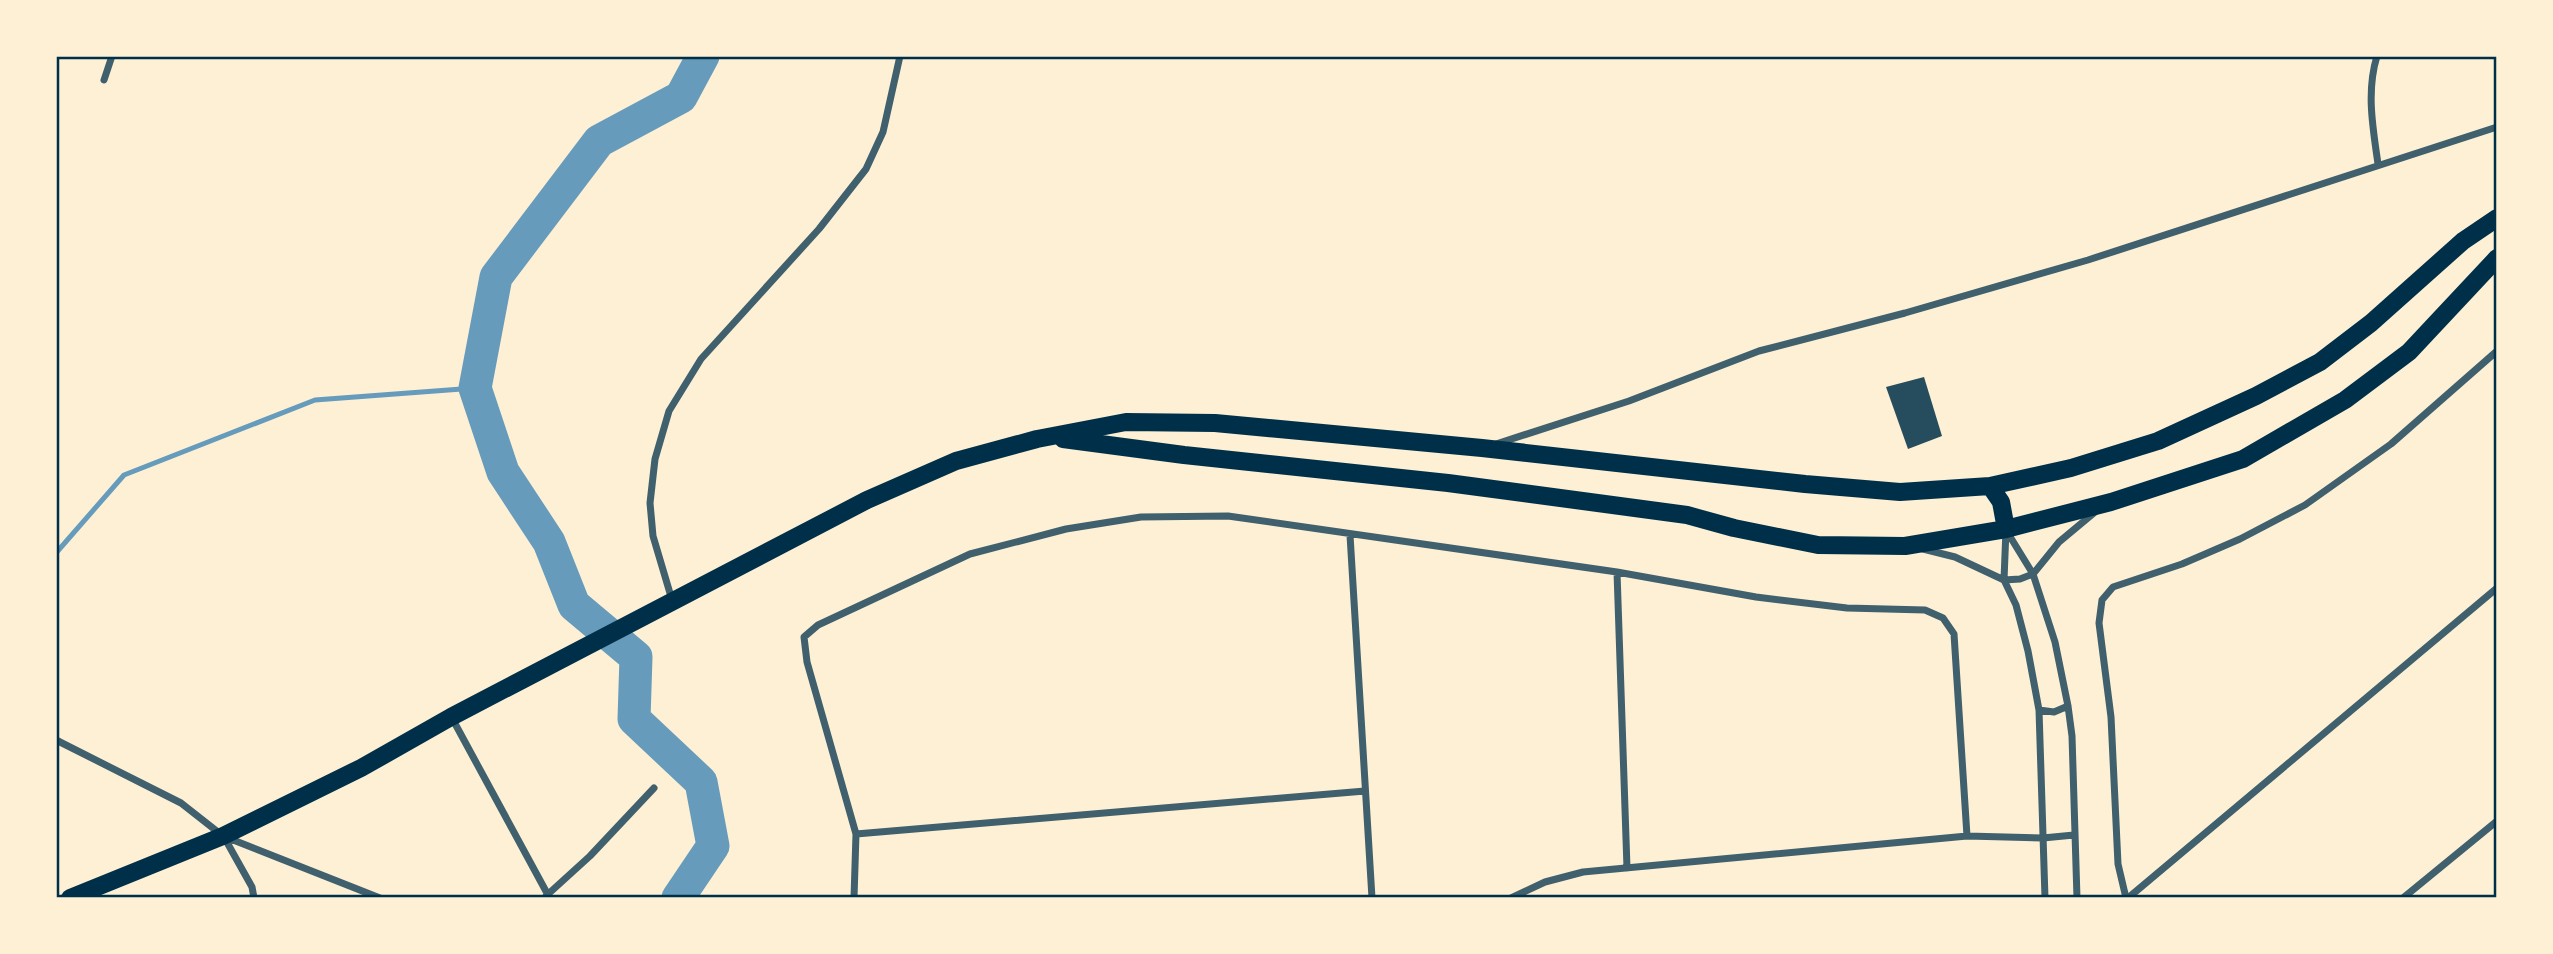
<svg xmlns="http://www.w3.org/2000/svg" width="2553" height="954" viewBox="0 0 2553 954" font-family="'IBM Plex Sans',sans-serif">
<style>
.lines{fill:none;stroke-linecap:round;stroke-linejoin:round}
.stream{stroke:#669bbc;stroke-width:5}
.river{stroke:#669bbc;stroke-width:33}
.building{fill:#264d5e}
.minor{stroke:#3f606c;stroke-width:7}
.trunk{stroke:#003049;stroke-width:18}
.neatline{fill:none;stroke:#003049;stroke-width:2.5}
</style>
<rect width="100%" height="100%" fill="#fdf0d5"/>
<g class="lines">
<path class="stream" d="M56,553L124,475L315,400L475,388"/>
<path class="river" d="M678,898L713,846L701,782L634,719L636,657L574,605L549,542L503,472L475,388L496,277L599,141L681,97L703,56"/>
</g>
<path class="building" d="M1924,377L1942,436L1908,449L1886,387Z"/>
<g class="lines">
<path class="minor" d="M2377,56C2366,92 2373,128 2378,164
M104,80L112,56
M1496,444L1629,401L1759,351L1905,313L2088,260L2497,127
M2006,529L2004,580L2016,605L2028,651L2039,710L2045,898
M2006,530L2033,574L2055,642L2068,706L2072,736L2077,898
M1350,535L1372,898
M1923,549L1955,557L2004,580L2020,579L2033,574L2059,542L2095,512
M1617,572L1627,868
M672,600L653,536L650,503L655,459L669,411L701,359L819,229L866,169L883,132L900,56
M2039,710L2054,712L2068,706
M452,718L548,895
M56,740L181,803L223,836L380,898
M856,834L1365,791
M224,837L252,887L254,898
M546,896L590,856L654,788
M854,898L856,834L807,662L804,637L818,625L970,554L1066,529L1141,517L1228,516L1617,572L1756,597L1847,608L1925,610L1943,618L1954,634L1967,836
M1511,898L1545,882L1583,872L1967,836L2043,838L2074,835
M2126,898L2118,864L2111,717L2099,623L2102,600L2113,587L2182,564L2240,539L2305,505L2391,444L2497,351
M2128,898L2497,588
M2403,898L2497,821"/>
<path class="trunk" d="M1063,439L1184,455L1448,483L1687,515L1734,528L1818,545L1905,546L2006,529L2111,502L2243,459L2345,400L2409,352L2497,258
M1990,486L2001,502L2006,529
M70,898L223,836L361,768L451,717L867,500L956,461L1037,439L1126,422L1215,423L1482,448L1805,484L1900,492L1990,486L2071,468L2158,441L2256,396L2320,362L2371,323L2463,241L2497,218"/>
</g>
<rect width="2553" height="954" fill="none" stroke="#fdf0d5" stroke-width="116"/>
<rect x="58" y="58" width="2437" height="838" class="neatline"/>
</svg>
